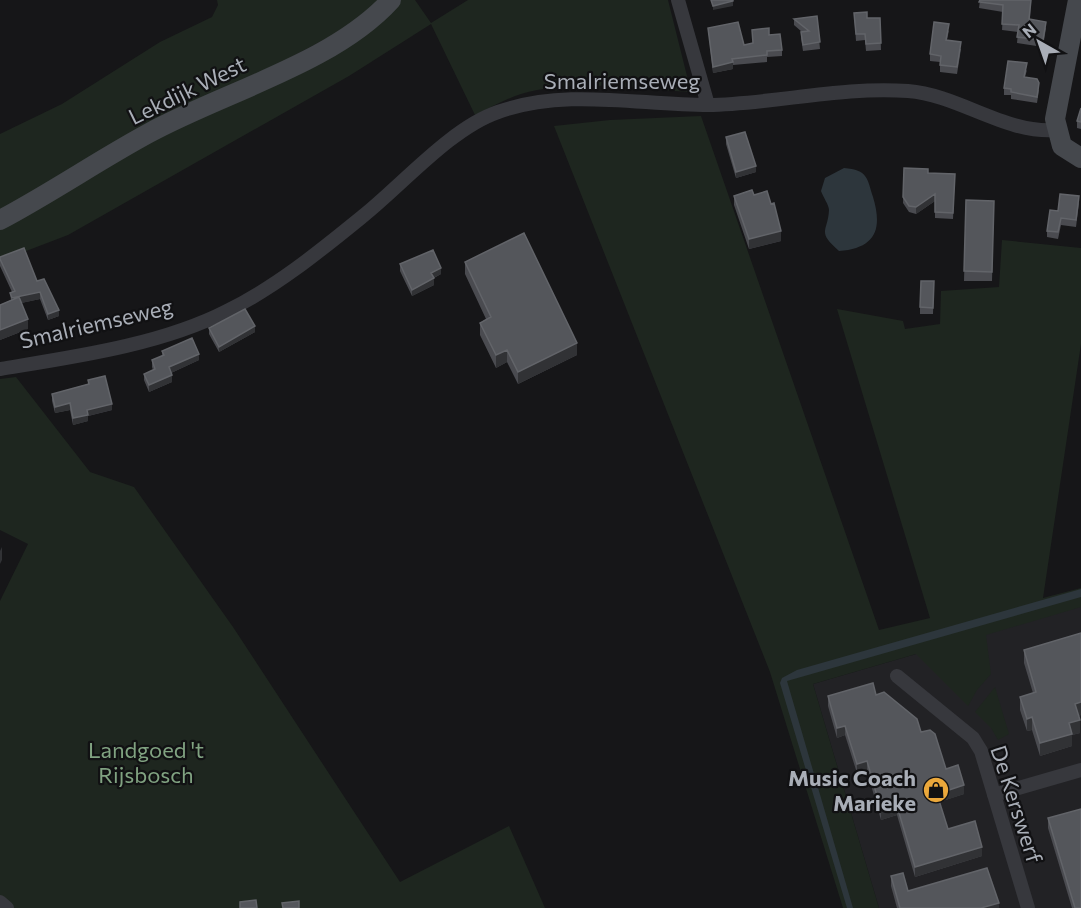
<svg xmlns="http://www.w3.org/2000/svg" width="1081" height="908" viewBox="0 0 1081 908" font-family="Commissioner,sans-serif">
<style>
.built{fill:#222225}
.green{fill:#1e261f}
.water{fill:#2d363c}
.lines{fill:none;stroke-linecap:round;stroke-linejoin:round}
.street{stroke:#37383d;stroke-width:14}
.secondary{stroke:#45484d;stroke-width:20}
.wall{fill:#4a4b50}
.shaded-wall{fill:#313235}
.building{fill:#54565b;stroke:#626469;stroke-width:1.5}
.labels{text-anchor:middle;dominant-baseline:central;stroke-width:4.5;stroke-linejoin:round;paint-order:stroke}
.street-label{font-size:22px;fill:#a9aeb7;stroke:#111113}
.park-label{font-size:22px;fill:#80a281;stroke:#111113}
.poi-label{font-size:22px;font-weight:bold;fill:#a9aeb7;stroke:#111113;text-anchor:end}
</style>
<rect width="100%" height="100%" fill="#161618"/>
<path class="built" d="M1081,606V908H879L813,684Z"/>
<path class="green" d="M217,0H381L353,24L0,214V134L62,104L160,42L212,17L218,5Z
M396,0H415L431,23L468,0H668L691,92C637,89 574,78 521,94C505,99 490,108 475,115L431,24L349,76L68,235L0,261V227Z
M701,116L879,630L930,618L837,309L903,321L905,329L940,324L941,291L999,287L1002,240L1081,248V344L1043,598L1081,588V607L986,635L991,674L977,690L968,706L916,654L813,684L879,908H843L770,672L554,126L610,120Z
M16,377L90,472L134,487L233,627L400,882L509,826L545,908H0V601L28,544L0,530V379Z
M995,687L1009,734L998,740L991,728L975,712Z"/>
<path class="water" d="M844,168C868,170 867,178 873,197C883,230 875,248 839,251C816,231 828,232 829,210C829,205 823,197 821,191L825,178Z
M1081,589V597L787,681L853,908H847L780,683L782,678L797,670Z"/>
<g class="lines">
<path class="street" d="M678,0L708,105
M0,369C73,357 161,345 227,311C276,287 320,251 363,216C402,185 451,128 498,112C566,88 638,105 708,105C774,104 842,86 908,91C959,95 1005,134 1056,130
M897,676L973,738L981,751L1028,908
M994,795L1081,770
M0,902L7,908"/>
<path class="secondary" d="M1078,0L1055,119L1062,146L1081,158
M0,220C51,193 99,160 149,133C224,92 334,63 391,0"/>
</g>
<path class="wall" d="M980,0H1031L1030,19L1046,28L1043,47L1017,43L1018,32L1002,30L1003,12L979,8Z
M854,13L867,18H880L881,50L866,51L865,40L856,41Z
M817,16L820,49L803,51L801,38L802,32L794,25V19Z
M708,28L744,45L752,43L769,35L782,50V56L767,57V62L733,65V69L713,73Z
M949,30L947,40L961,49L957,74L940,72V62L930,61V54Z
M1027,70L1025,77L1039,90L1037,103L1011,99V95H1004V88Z
M1081,108V129L1077,128V121Z
M726,137L756,172L736,178L726,144Z
M904,168L928,173L955,174L953,219L935,218V201L916,214L909,212L903,203Z
M754,195L781,241L749,249L734,205V196Z
M966,200L994,201L992,281H964Z
M1079,203L1076,227L1061,225L1058,239L1047,237V231L1058,211Z
M0,257L37,281L59,316L48,320L40,299L21,303L28,329L0,340V305L11,300L10,293L12,292L0,266Z
M465,262L577,355L518,384L507,362L496,368L480,335V323L486,319L465,274Z
M400,264L441,274L434,278V285L412,296L400,271Z
M934,281L933,314H920V307Z
M209,328L255,332L219,352L209,334Z
M162,351L199,360L171,373L172,382L149,392L144,380V374L153,370L152,367V360L162,356Z
M88,380L112,410L88,416V421L73,425L70,410L55,413L52,401V394L88,384Z
M1081,633V715L1078,716L1080,733L1072,735V746L1040,756L1032,730L1027,731L1020,710V697L1033,693L1024,663V650Z
M876,695L921,732L964,794L939,802L948,829L982,856L915,877L897,815L881,820L867,771L857,773L845,735L837,738L828,706V696Z
M1048,818L1081,908H1072L1048,828Z
M891,876L908,891L999,908H897L891,886Z"/>
<path class="shaded-wall" d="M733,1V6L713,10V6Z
M733,62V69L713,73V67Z
M756,166V172L736,178V172Z
M935,194V201L916,214V207Z
M781,231V241L749,249V239Z
M441,268V274L431,279V273Z
M434,278V285L412,296V290Z
M40,292V299L12,305V298Z
M59,310V316L48,320V314Z
M28,319V329L0,340V330Z
M255,326V332L219,352V347Z
M577,343V355L518,384V372Z
M507,350V362L496,368V355Z
M199,354V360L169,374V367Z
M172,375V382L149,392V385Z
M70,403V410L55,413V407Z
M112,404V410L88,416V421L73,425V418L87,410Z
M2,547V560L0,564V551Z
M1081,702V715L1075,717V704Z
M1032,717V730L1027,731V719Z
M1080,720V733L1072,735V746L1040,756V743L1069,723Z
M845,726V735L837,738V728Z
M867,761V771L857,773V764Z
M964,785V794L937,803V794Z
M897,806V815L881,820V810Z
M982,847V856L915,877V867Z
M999,903V908H981Z"/>
<path class="building" d="M711,0H733V1L713,6Z
M980,0H1031L1029,19L1046,22L1043,40L1017,37L1019,25L1002,24L1003,5L979,2Z
M867,12V18H880L881,43L866,44L865,34H856L854,13Z
M817,16L820,42L803,45L801,32L809,31L794,19Z
M738,22L744,45L753,43L752,30L769,28V35L780,34L782,50L767,51V55L732,59L733,62L713,67L708,28Z
M934,22L949,24L946,40L961,42L957,67L940,65L941,56L930,54Z
M1008,61L1027,63L1024,77L1037,79L1039,83L1037,97L1011,92V89L1004,88Z
M1081,108V122L1077,121Z
M745,132L756,166L736,172L726,137Z
M904,168L928,169V173L955,174L953,213L935,212V194L916,207L909,206L903,197Z
M752,190L754,195L767,191L771,204L774,203L781,231L749,239L734,196Z
M1060,194L1079,196L1076,220L1061,218L1058,232L1047,231L1050,210L1058,211Z
M966,200L994,201L992,272L964,271Z
M524,233L577,343L518,372L507,350L496,355L480,323L491,317L465,262Z
M24,248L37,281L44,279L59,310L48,314L40,292L12,298L10,293L15,291L0,259V257Z
M433,250L441,268L431,273L434,278L412,290L400,264Z
M921,281H934L933,308L920,307Z
M19,297L28,319L0,330V305Z
M245,309L255,326L219,347L209,328Z
M192,338L199,354L169,367L172,375L149,385L144,374L155,369L152,360L164,355L162,351Z
M105,376L112,404L87,410L88,415L73,418L70,403L55,407L52,394L89,384L88,380Z
M1081,633V702L1075,704L1080,720L1069,723L1072,734L1040,743L1032,717L1027,719L1020,697L1036,692L1024,650Z
M873,683L876,695L884,692L917,719L921,732L930,730L935,734L946,769L958,765L964,785L937,794L948,829L975,821L982,847L915,867L897,806L881,810L867,761L857,764L845,726L837,728L828,696Z
M1081,809V908H1075L1048,818Z
M987,868L999,903L981,908H900L891,876L903,873L908,891Z
M256,900L257,908H240V902Z
M299,901V908H283L282,903Z"/>
<defs>
<g id="shop-disc" transform="scale(1.35)"><circle r="9.5" fill="#eba83b" stroke="#111113"/><path d="M-5-2.5h2.3a2.7 3.5 0 0 1 5.4 0H5L5.5 6h-11ZM-1.5-2.5h3a1.5 2.3 0 0 0-3 0Z" fill="#111"/></g>
</defs>
<g fill-rule="evenodd">
<use href="#shop-disc" x="936" y="790"/>
</g>
<g class="labels">
<g class="street-label">
<text x="622" y="80">Smalriemseweg</text>
<text transform="translate(187 90) rotate(-26)">Lekdijk West</text>
<text transform="translate(96 323) rotate(-13)">Smalriemseweg</text>
<text transform="translate(1017 804) rotate(72)">De Kerswerf</text>
</g>
<g class="park-label">
<text x="146" y="749">Landgoed 't<tspan x="146" dy="25">Rijsbosch</tspan></text>
</g>
<g class="poi-label">
<text x="916" y="777">Music Coach<tspan x="916" dy="25">Marieke</tspan></text>
</g>
</g>
<g transform="translate(1039 42) rotate(320)" stroke="#111113" stroke-width="4.5" paint-order="stroke">
<path d="M0-4.5L10 22L0 15L-10 22Z" fill="#a9aeb7"/>
<text y="-9" font-size="16" font-weight="bold" text-anchor="middle" fill="#a9aeb7">N</text>
</g>
</svg>
